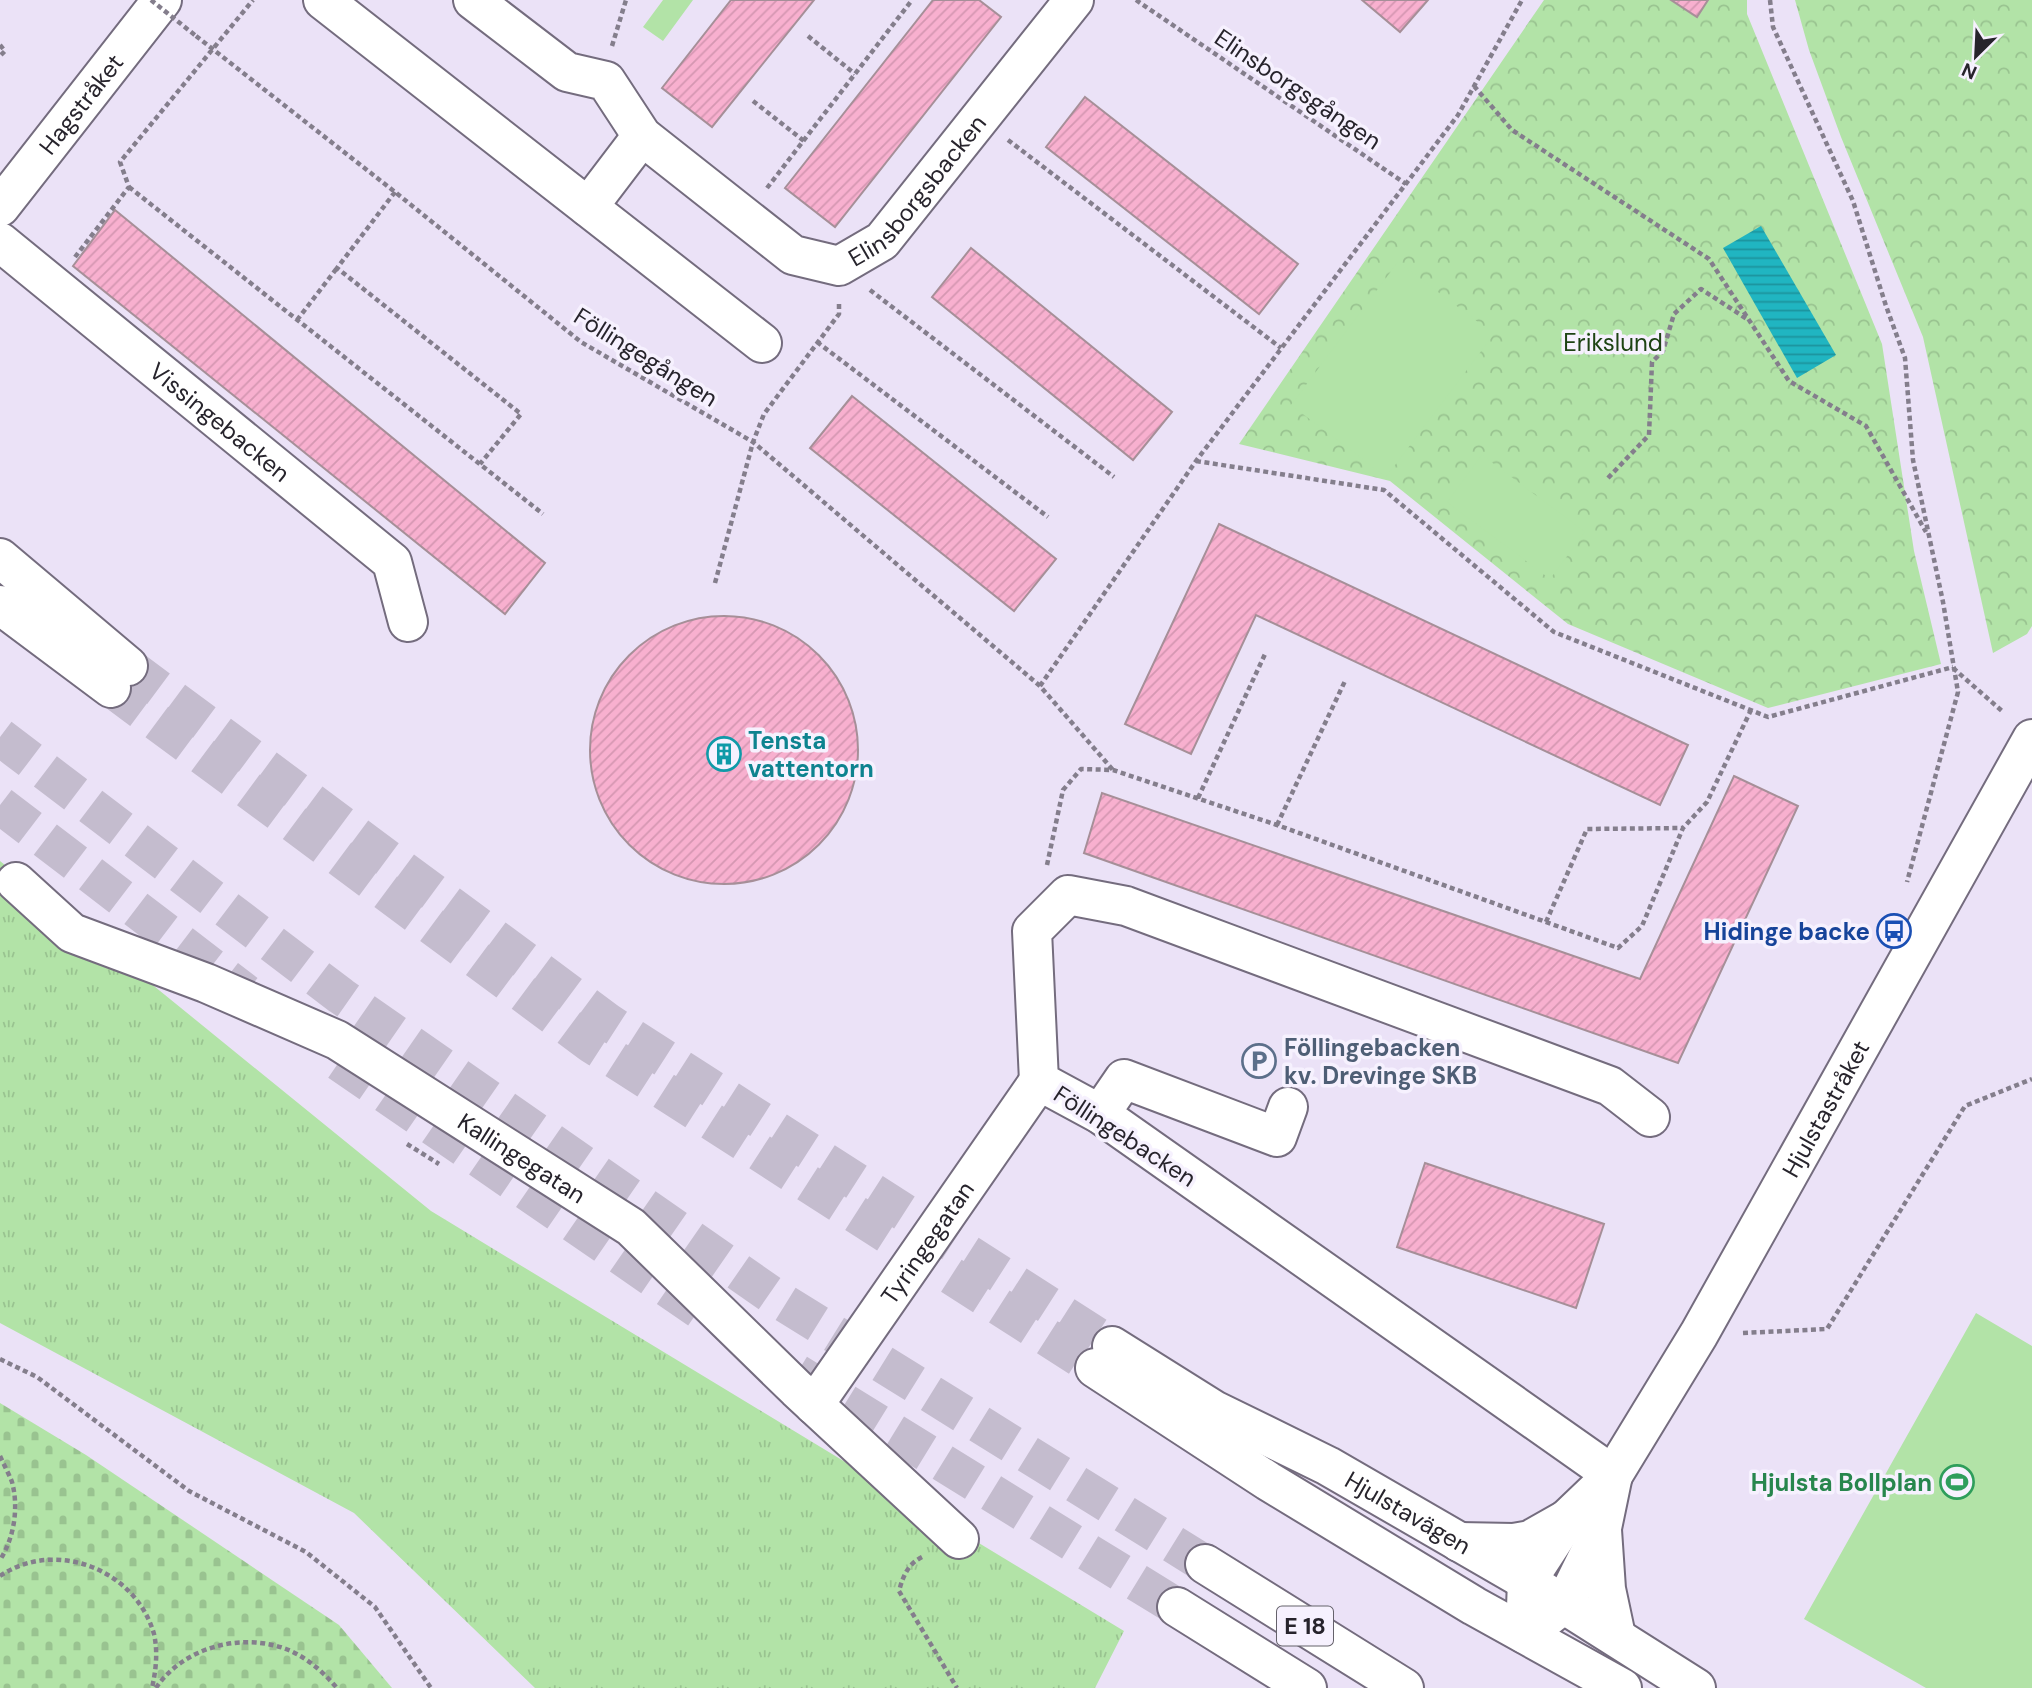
<svg xmlns="http://www.w3.org/2000/svg" width="2032" height="1688" viewBox="0 0 2032 1688" font-family="'DM Sans',sans-serif">
<style>
.grass{fill:url(#grass-tufts)}
.forest{fill:url(#forest-crowns)}
.cemetery{fill:url(#cemetery-stones)}
.pitch{fill:#b2e3a7}
.water{fill:url(#water-rules)}
.building{fill:url(#building-hatch);stroke:#a68f98;stroke-width:2}
.lines{fill:none;stroke-linecap:round;stroke-linejoin:round}
.major-tunnel{stroke:#c4bcce;stroke-width:38;stroke-dasharray:38 19;stroke-linecap:butt}
.highway-tunnel{stroke:#c4bcce;stroke-width:38;stroke-dasharray:38 19;stroke-linecap:butt}
.minor-casing{stroke:#746c7e;stroke-width:42}
.major-casing{stroke:#746c7e;stroke-width:42}
.highway-casing{stroke:#746c7e;stroke-width:42}
.path{stroke:#847e8c;stroke-width:4.5;stroke-dasharray:5 3.5;stroke-linecap:butt}
.minor{stroke:#fff;stroke-width:38}
.major{stroke:#fff;stroke-width:38}
.highway{stroke:#fff;stroke-width:38}
.path-bridge{stroke:#847e8c;stroke-width:4.5;stroke-dasharray:5 3.5;stroke-linecap:butt}
.labels{text-anchor:middle;dominant-baseline:central;stroke-width:7;stroke-linejoin:round;paint-order:stroke}
.shield{fill:#f6f1fe;stroke:#65626b;stroke-width:2}
.shield-label{font-size:23px;font-weight:bold;fill:#27242c}
.street-label{font-size:24px;fill:#27242c;stroke:#f6f1fe}
.park-label{font-size:24px;fill:#1d4313;stroke:#f6f1fe}
.culture-label{font-size:24px;font-weight:bold;fill:#0d838f;stroke:#f6f1fe;text-anchor:start}
.transit-label{font-size:24px;font-weight:bold;fill:#164399;stroke:#f6f1fe;text-anchor:end}
.service-label{font-size:24px;font-weight:bold;fill:#4e5e75;stroke:#f6f1fe;text-anchor:start}
.leisure-label{font-size:24px;font-weight:bold;fill:#27864d;stroke:#f6f1fe;text-anchor:end}
</style>
<defs>
<pattern id="grass-tufts" width="24" height="20" patternUnits="userSpaceOnUse" patternTransform="scale(1.75)"><rect width="24" height="20" fill="#b2e3a7"/><path d="M3 7l-1-3M5 7V3M7 7l1-3M15 17l-1-3M17 17v-4M19 17l1-3" fill="none" stroke="#99c390"/></pattern>
<pattern id="forest-crowns" width="20" height="18" patternUnits="userSpaceOnUse" patternTransform="scale(1.75)"><rect width="20" height="18" fill="#b2e3a7"/><path d="M2 6a3 3 0 1 1 6 0M12 15a3 3 0 1 1 6 0" fill="none" stroke="#99c390"/></pattern>
<pattern id="cemetery-stones" width="16" height="16" patternUnits="userSpaceOnUse" patternTransform="scale(1.75)"><rect width="16" height="16" fill="#b2e3a7"/><path d="M2 7V4a2 2 0 0 1 4 0v3zM10 15v-3a2 2 0 0 1 4 0v3z" fill="#99c390"/></pattern>
<pattern id="water-rules" width="6" height="5" patternUnits="userSpaceOnUse" patternTransform="scale(1.75)"><rect width="6" height="5" fill="#20b5c1"/><path d="M0 2.5h6" fill="none" stroke="#1c939d"/></pattern>
<pattern id="building-hatch" width="6" height="6" patternUnits="userSpaceOnUse" patternTransform="scale(1.75)"><rect width="6" height="6" fill="#f8b0cf"/><path d="M-1 1l2-2M0 6l6-6M5 7l2-2" fill="none" stroke="#d597b2"/></pattern>
</defs>
<rect width="100%" height="100%" fill="#ebe2f7"/>
<path class="grass" d="M0,861L431,1211L1124,1631L1095,1688H535L354,1513L0,1323Z"/>
<path class="forest" d="M1544,0H1747V14L1882,344L1914,551L1941,664L1768,708L1568,624L1390,481L1239,444Z
M1795,0H2032V626L2027,634L1993,653L1923,337L1841,137L1809,50Z"/>
<path class="cemetery" d="M0,1403L86,1455L339,1625L392,1688H0Z"/>
<path class="pitch" d="M663,0H693L663,41L643,27Z
M1398,262L1494,334L1386,477L1291,405Z
M1482,455L1585,532L1550,579L1447,502Z
M1976,1313L2032,1346V1688H1926L1804,1619Z"/>
<path class="water" d="M1761,226L1836,355L1797,378L1723,248Z"/>
<path class="building" d="M731,0H814L712,127L662,88Z
M933,0H979L1001,17L835,227L785,188Z
M1362,0H1428L1400,32Z
M1671,0H1708L1697,17Z
M1085,97L1298,264L1259,314L1046,147Z
M115,210L545,563L505,614L73,266Z
M971,248L1172,412L1133,460L932,297Z
M852,396L1056,559L1014,611L810,448Z
M1219,524L1688,745L1660,805L1256,615L1191,754L1125,724Z
M590 750a134 134 0 1 1 268 0a134 134 0 1 1-268 0Z
M1734,776L1798,806L1678,1063L1084,853L1102,793L1640,979Z
M1425,1163L1604,1224L1576,1308L1397,1247Z"/>
<g class="lines">
<path class="major-tunnel" d="M128,666L608,1022L1112,1346
M111,688L591,1044L1095,1368"/>
<path class="highway-tunnel" d="M0,737L341,996L773,1296L1205,1564
M0,805L246,993
M339,1062L705,1314
M797,1373L1177,1607"/>
<g class="minor-casing">
<g id="minor">
<path d="M323,0L762,343"/>
<path id="s1" d="M473,0L567,72L606,81L642,136L793,255L839,266L882,241L1074,0"/>
<path id="s2" d="M0,207L162,0"/>
<path d="M588,207L642,136"/>
<path id="s3" d="M0,242L392,562L408,622"/>
<path id="s4" d="M16,882L72,933L206,983L337,1040L631,1227L797,1389L959,1539"/>
<path d="M1100,1114L1124,1079L1277,1137L1288,1107"/>
<path id="s5" d="M814,1405L1039,1081"/>
<path d="M1613,1475L1100,1114L1039,1081L1032,931L1068,895L1126,906L1610,1086L1650,1117"/>
<path d="M1602,1530L1606,1589L1616,1636"/>
<path d="M1459,1542L1514,1543L1530,1540L1567,1519"/>
<path d="M1537,1625L1565,1603L1602,1528L1613,1475"/>
<path id="s6" d="M1525,1634L1527,1581L1568,1518L1613,1475L1699,1334L2032,739"/>
</g>
</g>
<g class="major-casing">
<g id="major">
<path d="M0,558L128,666"/>
<path d="M0,605L111,688"/>
<path id="s7" d="M1112,1346L1214,1410L1328,1466L1527,1581L1696,1688"/>
<path d="M1095,1368L1268,1481L1474,1606L1622,1688"/>
</g>
</g>
<g class="highway-casing">
<path id="highway" d="M1205,1564L1404,1688
M1177,1607L1307,1688"/>
</g>
<path class="path" d="M1136,0L1406,184
M1770,0L1773,27L1853,201L1886,306L1905,358L1913,460L1943,602L1958,692L1907,882
M196,36L395,192L581,342L753,442L1040,686L1113,770
M808,36L855,74
M0,45L5,51L0,56
M612,46L626,0
M1474,86L1512,130L1709,259L1789,381L1866,426L1926,532
M753,101L804,141
M1008,140L1281,348
M129,187L543,514
M767,188L912,0
M395,192L337,268L521,414L480,464
M75,257L129,187L120,162L253,0
M870,290L1114,477
M297,320L337,268
M817,342L1048,517
M1196,461L1384,490L1554,632L1768,717L1953,667
M1608,478L1649,435L1652,362L1663,351L1674,314L1701,289L1747,319
M715,583L753,442L764,414L839,314V301
M1953,668L2002,711
M1040,686L1196,461L1458,115L1522,0
M1198,798L1266,652
M1277,825L1345,681
M1047,865L1063,790L1081,769L1113,770L1277,825L1618,948L1642,926L1683,828L1707,802L1751,710
M1546,922L1587,829L1683,828
M407,1144L439,1164
M1743,1333L1827,1329L1965,1106L2032,1079
M0,1359L37,1377L189,1491L306,1552L375,1607L431,1688
M0,1456C4,1465 9,1474 12,1482C19,1508 14,1538 0,1560
M922,1557C908,1564 903,1576 899,1591L957,1688
M0,1576C56,1538 136,1570 154,1634C158,1652 156,1670 152,1688
M156,1688C184,1646 245,1631 291,1651C310,1660 324,1673 337,1688"/>
<use href="#minor" class="minor"/>
<use href="#major" class="major"/>
<use href="#highway" class="highway"/>
<path class="path-bridge" d="M151,0L196,36"/>
</g>
<defs>
<g id="building-ring" transform="scale(1.75)"><circle r="9.5" fill="#f6f1fe" stroke="#0f9aa8" stroke-width="1.5"/><path d="M-4-6H4V6H1V3H-1V6H-4ZM-2.5-4.3h1.7v1.8h-1.7ZM.8-4.3h1.7v1.8H.8ZM-2.5-1h1.7V.8h-1.7ZM.8-1h1.7V.8H.8Z" fill="#0f9aa8"/></g>
<g id="bus-ring" transform="scale(1.75)"><circle r="9.5" fill="#f6f1fe" stroke="#1a4fb4" stroke-width="1.5"/><path d="M-5-6H5V4H4V6H2V4H-2V6H-4V4H-5ZM-3.5-4V0h7V-4ZM-3.5 1.2v1.5H-2V1.2ZM2 1.2v1.5H3.5V1.2Z" fill="#1a4fb4"/></g>
<g id="parking-ring" transform="scale(1.75)"><circle r="9.5" fill="#f6f1fe" stroke="#5c6f8a" stroke-width="1.5"/><path d="M-3.5-5.5H1a3.5 3.5 0 0 1 0 7H-1V5.5H-3.5ZM-1-3.4V-.6H.8a1.4 1.4 0 0 0 0-2.8Z" fill="#5c6f8a"/></g>
<g id="stadium-ring" transform="scale(1.75)"><circle r="9.5" fill="#f6f1fe" stroke="#2e9e5b" stroke-width="1.5"/><path d="M0-5a6.5 5 0 1 0 0 10a6.5 5 0 1 0 0-10ZM-3.5-1.8h7v3.6h-7Z" fill="#2e9e5b"/></g>
</defs>
<g fill-rule="evenodd">
<use href="#building-ring" x="724" y="754"/>
<use href="#bus-ring" x="1894" y="931"/>
<use href="#parking-ring" x="1259" y="1061"/>
<use href="#stadium-ring" x="1957" y="1482"/>
</g>
<g class="labels">
<rect class="shield" x="1277" y="1606.5" width="56" height="39" rx="5"/>
<g class="shield-label">
<text x="1305" y="1626">E 18</text>
</g>
<g class="street-label">
<text transform="translate(1298 89) rotate(34)">Elinsborgsgången</text>
<text stroke="none"><textPath href="#s2" startOffset="131">Hagstråket</textPath></text>
<text stroke="none"><textPath href="#s1" startOffset="574">Elinsborgsbacken</textPath></text>
<text transform="translate(646 357) rotate(32)">Föllingegången</text>
<text stroke="none"><textPath href="#s3" startOffset="284">Vissingebacken</textPath></text>
<text stroke="none"><textPath href="#s6" startOffset="614">Hjulstastråket</textPath></text>
<text transform="translate(1125 1136) rotate(33)">Föllingebacken</text>
<text stroke="none"><textPath href="#s4" startOffset="581">Kallingegatan</textPath></text>
<text stroke="none"><textPath href="#s5" startOffset="198">Tyringegatan</textPath></text>
<text stroke="none"><textPath href="#s7" startOffset="340">Hjulstavägen</textPath></text>
</g>
<g class="park-label">
<text x="1613" y="342">Erikslund</text>
</g>
<g class="culture-label">
<text x="748" y="740">Tensta<tspan x="748" dy="28">vattentorn</tspan></text>
</g>
<g class="transit-label">
<text x="1870" y="931">Hidinge backe</text>
</g>
<g class="service-label">
<text x="1284" y="1047">Föllingebacken<tspan x="1284" dy="28">kv. Drevinge SKB</tspan></text>
</g>
<g class="leisure-label">
<text x="1932" y="1482">Hjulsta Bollplan</text>
</g>
</g>
<g transform="translate(1976 56) rotate(204)" stroke="#f6f1fe" stroke-width="5" paint-order="stroke">
<path d="M0-5L12 26L0 18L-12 26Z" fill="#27242c"/>
<text y="-10" font-size="19" font-weight="bold" text-anchor="middle" fill="#27242c">N</text>
</g>
</svg>
